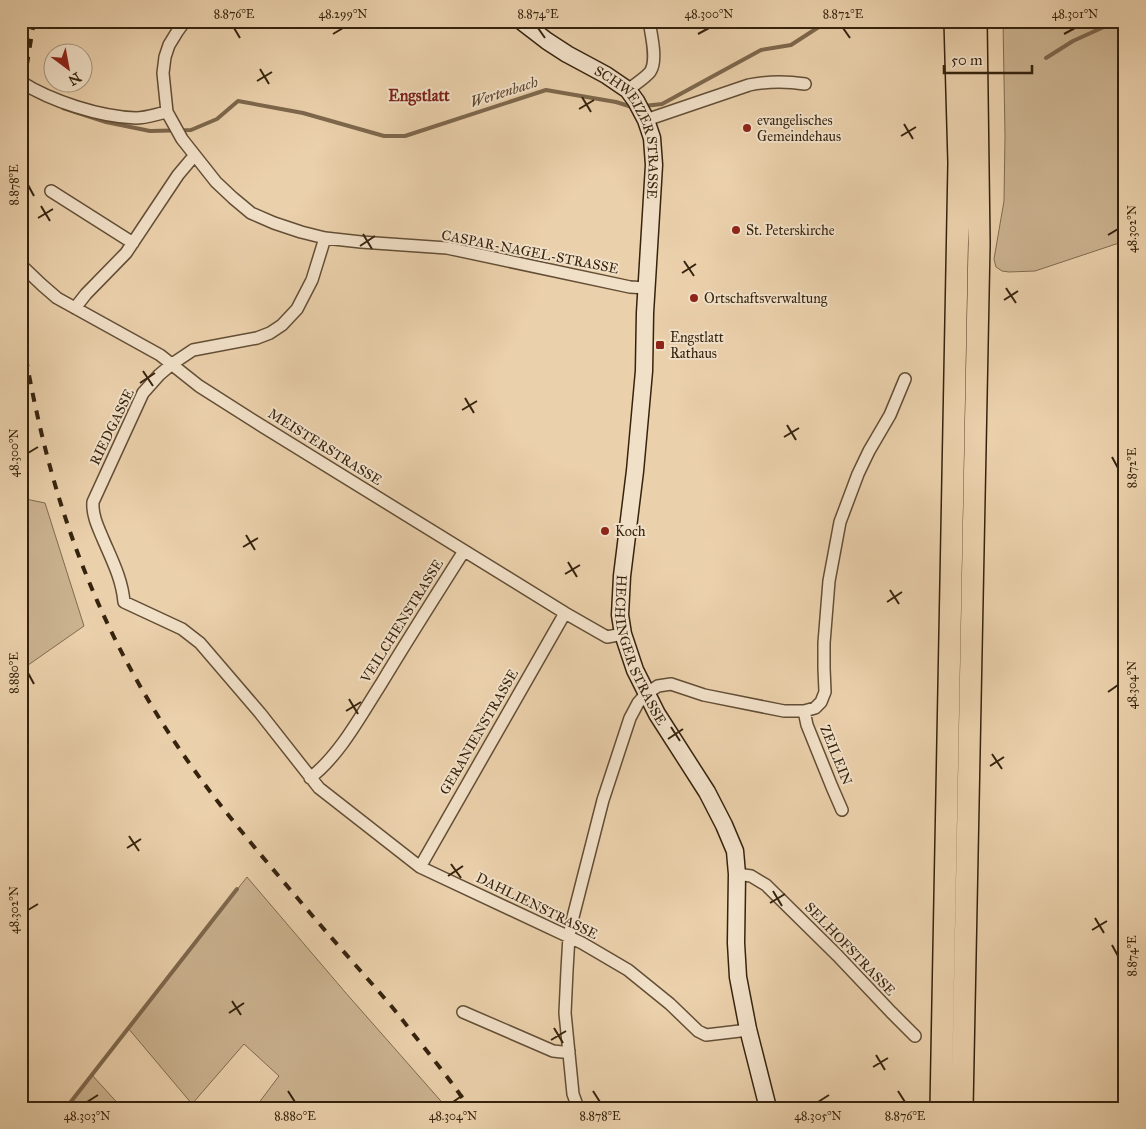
<svg xmlns="http://www.w3.org/2000/svg" width="1146" height="1129" viewBox="0 0 1146 1129" font-family="'IM FELL Great Primer',serif">
<style>
.green{fill:#cbb390;stroke:#806b4f}
.lines{fill:none;stroke-linecap:round;stroke-linejoin:round}
.stream{stroke:#7d674c;stroke-width:4}
.street-casing{stroke:#634e35;stroke-width:14}
.secondary-casing{stroke:#36230e;stroke-width:19}
.highway-casing{stroke:#36230e;stroke-width:24}
.street{stroke:#f1e0c8;stroke-width:11}
.secondary{stroke:#f1e0c8;stroke-width:16}
.highway{stroke:#ead0ab;stroke-width:21}
.rail{stroke:#36230e;stroke-width:4;stroke-dasharray:9 9;stroke-linecap:butt}
.ticks{fill:none;stroke:#36230e;stroke-width:2}
.poi-dot{fill:#8f2418;stroke:#f1e0c8;stroke-width:2}
.labels{text-anchor:middle;dominant-baseline:central;stroke-width:4;stroke-linejoin:round;paint-order:stroke}
.poi-label{font-size:14px;fill:#36230e;stroke:#f1e0c8;text-anchor:start}
.street-label{font-size:14px;fill:#36230e;stroke:#f1e0c8}
.water-label{font-size:15px;font-style:italic;fill:#5a452d;stroke:#f1e0c8}
.quarter-label{font-size:16px;font-weight:bold;fill:#7a1f14;stroke:#f1e0c8}
.neatline{fill:none;stroke:#36230e;stroke-width:2}
.ticks-label{font-size:12px;text-anchor:middle;fill:#36230e}
</style>
<rect width="100%" height="100%" fill="#ead0ab"/>
<filter id="stains"><feTurbulence type="fractalNoise" baseFrequency=".004" numOctaves="4"/><feColorMatrix values="0 0 0 0 .2 0 0 0 0 .09 0 0 0 0 .02 0 0 0 .5 -.17"/></filter>
<radialGradient id="worn" r=".72"><stop offset=".6" stop-color="#630" stop-opacity="0"/><stop offset="1" stop-color="#630" stop-opacity=".3"/></radialGradient>
<path class="green" d="M1003,21H1125V241L1035,271L1009,272L1002,271L996,267L994,259L1004,201L1005,136Z
M21,498L45,503L84,626L21,670Z
M247,877L345,992L447,1108H255L279,1076L244,1044L192,1104L128,1028Z
M92,1075L122,1108H66Z"/>
<g class="lines">
<path class="stream" d="M1046,58L1073,41L1117,21
M644,106L662,104L761,50L791,45L828,21
M63,108L106,122L150,131L191,130L217,119L238,101L303,113L384,136H405L546,90L616,102L632,107
M66,1108L237,889"/>
<g class="street-casing">
<path id="street" d="M185,21L177,32L169,45L165,57L163,73L167,112L182,139L216,182L233,198L251,213L274,223L301,232L325,238L361,242L447,248L630,287L647,288
M21,82C51,101 100,117 136,118C146,118 157,114 167,112
M628,90C635,84 644,79 650,72C658,61 651,34 649,21
M646,120L749,85C769,81 784,81 805,84
M51,191L133,243
M325,238L312,280L297,309L282,325L270,333L257,338L193,350L172,364L159,375L143,393L93,502C92,515 98,527 103,539C112,560 122,579 124,602L182,629L200,643L260,713L319,788L420,867L582,943L628,970L670,1004L698,1031L706,1035L740,1031L748,1029
M21,265L42,285L57,298L160,355L199,386L262,426L565,613L607,637L623,634
M75,308L86,294L126,253L178,175L194,156
M804,711L807,725L832,787L842,810
M310,778C340,755 361,715 381,684C408,639 436,595 464,551
M420,867L565,613
M737,874L751,876L766,885L837,955L891,1012L915,1036
M463,1012L553,1051L562,1052L569,1051
M578,1108L573,1094L565,1013L567,970L569,936L572,921L603,800L630,718L638,703L647,693L658,686L671,684L704,695L784,711H804L815,708L821,702L825,692L824,668V643L829,581L840,522L858,474L869,451L890,415L905,379"/>
</g>
<g class="secondary-casing">
<g id="secondary">
<path id="s1" d="M521,21L547,41L567,54L606,75L628,90L636,101L646,120L652,138L654,165L645,313L644,371L635,471L622,576L620,615L623,634L635,670L657,714L707,792L724,825L735,851L737,874L736,943L738,977L748,1029L768,1108"/>
</g>
</g>
<g class="highway-casing">
<path id="highway" d="M941,1108L959,163L955,21
M962,1108L979,243L976,21"/>
</g>
<use href="#street" class="street"/>
<use href="#secondary" class="secondary"/>
<use href="#highway" class="highway"/>
<path class="rail" d="M21,101L34,21
M21,322C25,358 32,392 40,427C69,552 117,662 192,767C227,816 266,861 305,907C332,939 360,970 387,1001C399,1015 410,1030 422,1045C438,1065 455,1086 469,1108"/>
</g>
<path class="ticks" d="M234,28L240,38M538,28L545,38M843,28L850,38M333,34L343,28M698,34L709,28M1064,34L1075,28M260,69L269,84M257,81L272,72M582,97L591,112M579,109L594,100M904,124L913,139M901,136L916,127M28,185L34,196M41,206L50,221M38,218L53,209M363,234L372,249M1108,235L1118,229M360,246L375,236M684,261L694,276M682,273L696,264M1006,288L1016,303M1004,300L1018,291M143,371L153,386M140,383L155,373M465,398L474,413M462,410L477,401M787,425L796,440M784,437L799,428M28,453L38,447M1112,457L1118,468M246,535L255,550M243,547L258,538M568,562L577,577M565,574L580,565M890,590L899,604M887,602L902,592M28,673L34,684M1108,692L1118,685M349,699L358,714M346,711L361,702M671,727L680,741M668,739L683,729M992,754L1002,769M990,766L1004,757M129,836L139,851M127,848L141,839M451,864L461,878M448,876L463,866M773,891L782,906M770,903L785,894M28,910L38,904M1095,918L1104,933M1092,930L1107,921M1112,945L1118,956M232,1001L241,1015M229,1013L244,1003M554,1028L563,1043M551,1040L566,1031M876,1055L885,1070M873,1067L888,1058M288,1091L295,1102M593,1091L600,1102M898,1091L905,1102M87,1102L98,1095M453,1102L463,1095M818,1102L829,1095"/>
<g class="poi-dot">
<circle cx="747" cy="128" r="5"/>
<circle cx="736" cy="230" r="5"/>
<circle cx="694" cy="298" r="5"/>
<rect x="655" y="340" width="10" height="10" rx="2.5"/>
<circle cx="605" cy="531" r="5"/>
</g>
<g class="labels">
<g class="poi-label">
<text x="757" y="120">evangelisches<tspan x="757" dy="16">Gemeindehaus</tspan></text>
<text x="746" y="230">St. Peterskirche</text>
<text x="704" y="298">Ortschaftsverwaltung</text>
<text x="670" y="337">Engstlatt<tspan x="670" dy="16">Rathaus</tspan></text>
<text x="615" y="531">Koch</text>
</g>
<g class="street-label">
<text stroke="none"><textPath href="#s1" startOffset="166">SCHWEIZER STRASSE</textPath></text>
<text transform="translate(530 252) rotate(11)">CASPAR-NAGEL-STRASSE</text>
<text transform="translate(112 427) rotate(-64)">RIEDGASSE</text>
<text transform="translate(325 447) rotate(32)">MEISTERSTRASSE</text>
<text transform="translate(402 621) rotate(-58)">VEILCHENSTRASSE</text>
<text stroke="none"><textPath href="#s1" startOffset="699">HECHINGER STRASSE</textPath></text>
<text transform="translate(479 732) rotate(-60)">GERANIENSTRASSE</text>
<text transform="translate(836 755) rotate(68)">ZEILEIN</text>
<text transform="translate(537 906) rotate(26)">DAHLIENSTRASSE</text>
<text transform="translate(850 949) rotate(46)">SELHOFSTRASSE</text>
</g>
<g class="water-label">
<text transform="translate(504 92) rotate(-18)">Wertenbach</text>
</g>
<g class="quarter-label">
<text x="419" y="95">Engstlatt</text>
</g>
</g>
<rect width="1146" height="1129" fill="none" stroke="#ead0ab" stroke-width="55"/>
<g transform="translate(68 68) rotate(148)"><circle r="24" fill="#f1e0c8" stroke="#a6947e"/>
<path d="M0-4L9 19L0 12L-9 19Z" fill="#8f2418"/>
<text y="-8" font-size="14" font-weight="bold" text-anchor="middle" fill="#36230e">N</text>
</g>
<path d="M944 65v8h88v-8" fill="none" stroke="#36230e" stroke-width="2.5"/>
<text x="951" y="65" font-size="15" fill="#36230e" stroke="#f1e0c8" stroke-width="4" paint-order="stroke">50 m</text>
<rect x="28" y="28" width="1090" height="1074" class="neatline"/>
<g class="ticks-label">
<text x="234" y="18">8.876°E</text>
<text x="343" y="18">48.299°N</text>
<text x="538" y="18">8.874°E</text>
<text x="709" y="18">48.300°N</text>
<text x="843" y="18">8.872°E</text>
<text x="1075" y="18">48.301°N</text>
<text transform="translate(14 185) rotate(-90)" y="4">8.878°E</text>
<text transform="translate(1132 229) rotate(-90)" y="4">48.302°N</text>
<text transform="translate(14 453) rotate(-90)" y="4">48.300°N</text>
<text transform="translate(1132 468) rotate(-90)" y="4">8.872°E</text>
<text transform="translate(14 673) rotate(-90)" y="4">8.880°E</text>
<text transform="translate(1132 685) rotate(-90)" y="4">48.304°N</text>
<text transform="translate(14 910) rotate(-90)" y="4">48.302°N</text>
<text transform="translate(1132 956) rotate(-90)" y="4">8.874°E</text>
<text x="87" y="1120">48.303°N</text>
<text x="295" y="1120">8.880°E</text>
<text x="453" y="1120">48.304°N</text>
<text x="600" y="1120">8.878°E</text>
<text x="818" y="1120">48.305°N</text>
<text x="905" y="1120">8.876°E</text>
</g>
<rect width="100%" height="100%" filter="url(#stains)"/>
<rect width="100%" height="100%" fill="url(#worn)"/>
</svg>
